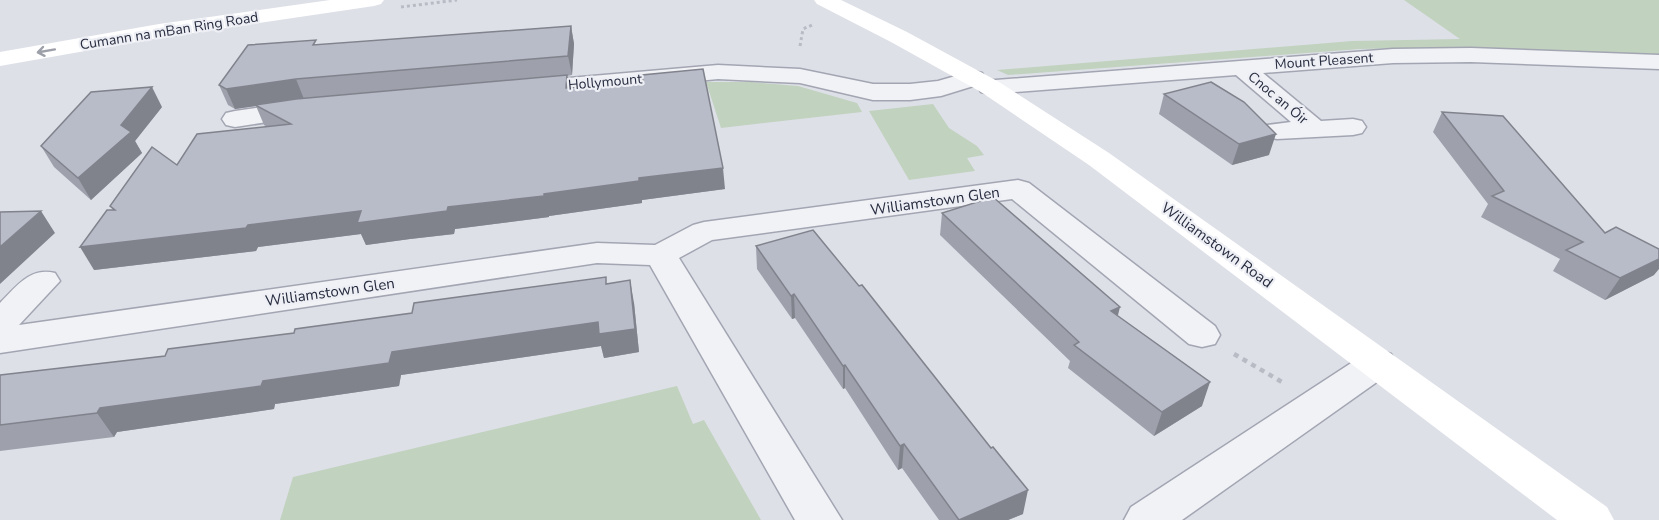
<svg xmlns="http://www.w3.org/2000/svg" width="1659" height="520" viewBox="0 0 1659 520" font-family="'Nunito Sans',sans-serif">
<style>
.green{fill:#c1d2bf}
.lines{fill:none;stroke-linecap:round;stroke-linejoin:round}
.street-casing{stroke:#a3a6b2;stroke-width:3}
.path-far1{stroke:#b8bbc3;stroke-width:3;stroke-dasharray:3 3;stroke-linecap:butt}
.path{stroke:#b8bbc3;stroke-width:4.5;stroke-dasharray:5 5;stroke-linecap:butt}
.street{fill:#f1f2f6;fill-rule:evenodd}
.secondary{fill:#fff;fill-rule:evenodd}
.wall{fill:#9ea1ac}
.shaded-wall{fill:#81838c}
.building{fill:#b8bbc8;stroke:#81838c;stroke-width:1.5}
.oneway{stroke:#9ea0a9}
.labels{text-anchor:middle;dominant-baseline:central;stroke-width:4.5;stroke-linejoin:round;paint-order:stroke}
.far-street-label{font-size:14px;fill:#272c3f;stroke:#edeff5}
.street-label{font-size:15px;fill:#272c3f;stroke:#edeff5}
</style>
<rect width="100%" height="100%" fill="#dee0e8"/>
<path class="green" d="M1404,0H1659V55L1469,47L1360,49L1008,75L997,70L1352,41L1460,39Z
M706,82H751L798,86L857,103L862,112L721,128Z
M933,104L949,128L977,146L984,155L967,158L975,171L909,180L869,111Z
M677,386L693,424L704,420L761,520H280L293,477Z"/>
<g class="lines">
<g class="street-casing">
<path id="street" d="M1471,48L1659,55V69L1471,62L1393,63L1263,73L1321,121L1353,119L1362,121L1366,127L1362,133L1353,135L1277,139L1267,137L1263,131L1267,125L1291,122L1236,75L990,94L981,92L978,87L980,84L941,96L910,100H873L800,83L718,79L523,98L514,95L510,90L514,85L523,82L718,65L800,69L873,84H910L938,81L973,71L982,73L985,78L983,81L1393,49Z
M305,101L314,103L318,109L314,115L235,127L226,125L222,119L226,113L235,111Z
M1018,180L1029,183L1215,326L1220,335L1215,344L1202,347L1189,344L1012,199L712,240L679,258L842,520H795L650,265L597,263L0,353V303C17,286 30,267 55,273L60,281L19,325L597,243L655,245L693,225L704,222Z
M1378,350L1391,354L1397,363L1391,372L1182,520H1124L1131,507L1365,354Z"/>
</g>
<path class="path-far1" d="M401,7L457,0
M800,46L803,29L812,25"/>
<path class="path" d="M1234,354L1282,382"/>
<use href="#street" class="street"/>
<path class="secondary" d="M330,0H384L381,4L374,6L159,38L0,66V52L159,24Z
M814,0H841L907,32L999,82L1109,153L1607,507L1614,520H1557L1089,165L981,92L891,42L817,4Z"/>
</g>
<path class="wall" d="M571,26L574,44L572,75L567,76L569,88L725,189L642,200V203L549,216V217L455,229L454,234L410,239L366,245L361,234L258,247L256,251L94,270L113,210L110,206L177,165L267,127L264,125L256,106L235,109L228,105L219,85L317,45Z
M1164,94L1269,155L1232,165L1159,114Z
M162,107L135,141L142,153L91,200L54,167L41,146Z
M1442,112L1605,233L1654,275L1605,300L1553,271L1560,259L1481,217L1488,204L1433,132Z
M942,213L1118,316L1202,406L1154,436L1068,368L1070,361L940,235Z
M756,246L1023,514L1008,520H939L902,468L898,470L845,388L843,389L795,318L792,319L757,269Z
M607,284L634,303L639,352L604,358L601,346L401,375L399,386L275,404L274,409L117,432L114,437L0,451V375L165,356L294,333L412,313Z"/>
<path class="shaded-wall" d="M571,26L574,44L572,75L568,56Z
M567,75L570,95L566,88Z
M296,79L304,99L235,109L226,89Z
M152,87L162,107L135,141L142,153L91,200L78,178Z
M1276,134L1269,155L1232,165L1239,144Z
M723,168L725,189L642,200V203L549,216V217L455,229L454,234L410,239L366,245L361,234L258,247L256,251L94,270L80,247L248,225L361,211L448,207L544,194L639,178Z
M41,211L55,233L0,284V247Z
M1659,259V269L1654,275L1605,300L1620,278Z
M630,280L634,303L639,352L604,358L601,346L401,375L399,386L275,404L274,409L117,432L114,437L97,413L100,408L263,381Z
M794,294L795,318L792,319L791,296Z
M1120,307L1114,331L1111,311Z
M845,365V388L843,389V366Z
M1210,382L1202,406L1154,436L1162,412Z
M904,444L902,468L898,470L900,446Z
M1028,490L1023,514L1008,520H959Z"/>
<path class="building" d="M571,26L568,56L296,79L226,89L219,85L248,45L316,40L313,45Z
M703,69L723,168L639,178V181L544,194V196L448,207L447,211L357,223L361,211L248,225L246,228L80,247L107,210H115L110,206L152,147L177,165L197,134L291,124L255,105L296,99L567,75L566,88L643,81L642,75Z
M1211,82L1244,102L1276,134L1239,144L1164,94Z
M152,87L121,125L131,132L78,178L41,146L91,92Z
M1442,112L1503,116L1605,233L1616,227L1659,249V259L1620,278L1566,250L1583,242L1492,196L1504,191Z
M993,197L1120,307L1111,311L1210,382L1162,412L1074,345L1079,342L942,213Z
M41,211L0,247V212Z
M813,230L859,286L862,285L991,448L993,447L1028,490L959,520L904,444L900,446L845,365L843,366L794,294L791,296L756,246Z
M606,277V284L630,280L635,329L599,334L598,322L392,352L389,363L263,381L261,386L100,408L97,413L0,425V375L165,356L168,349L294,333L295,329L412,313L414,303Z"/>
<defs><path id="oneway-shaft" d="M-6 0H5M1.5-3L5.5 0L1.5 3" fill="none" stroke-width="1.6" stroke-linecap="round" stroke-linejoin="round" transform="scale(1.5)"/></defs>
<use class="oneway" href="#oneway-shaft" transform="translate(46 51) rotate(170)"/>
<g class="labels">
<g class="far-street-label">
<text transform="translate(169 31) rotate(-9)">Cumann na mBan Ring Road</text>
<text transform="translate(1324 61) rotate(-4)">Mount Pleasent</text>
<text transform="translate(605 82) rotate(-5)">Hollymount</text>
<text transform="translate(1278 98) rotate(40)">Cnoc an Óir</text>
</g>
<g class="street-label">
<text transform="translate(935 201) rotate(-8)">Williamstown Glen</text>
<text transform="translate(1217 245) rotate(36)">Williamstown Road</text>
<text transform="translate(330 292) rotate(-8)">Williamstown Glen</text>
</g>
</g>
</svg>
